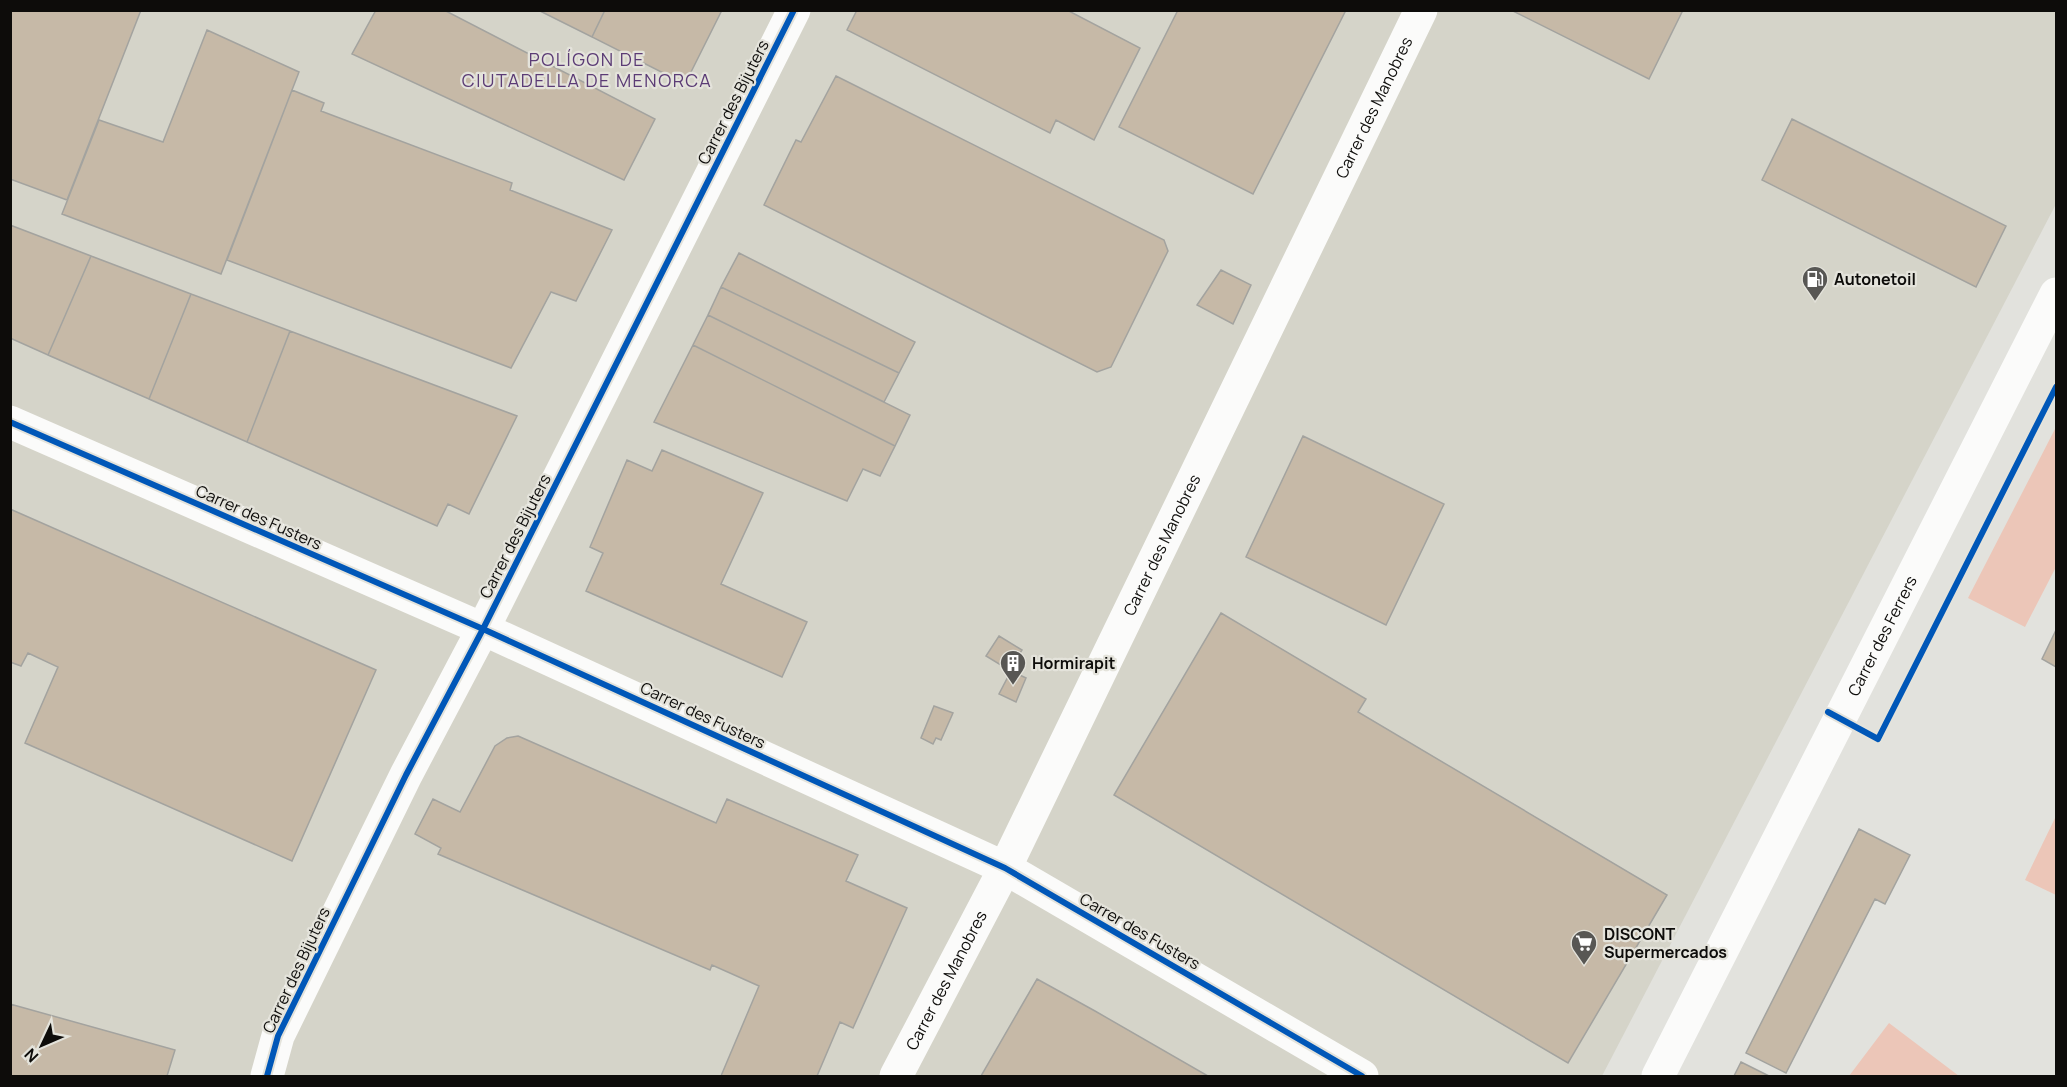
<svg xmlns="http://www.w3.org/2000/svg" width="2067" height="1087" viewBox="0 0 2067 1087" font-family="Manrope,sans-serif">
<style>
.built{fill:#d5d4c9}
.green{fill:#ecc6b8}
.building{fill:#c6b9a7;stroke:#a3a39f;stroke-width:1.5}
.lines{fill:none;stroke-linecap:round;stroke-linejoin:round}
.street{stroke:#fbfbfa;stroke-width:33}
.secondary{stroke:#fbfbfa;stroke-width:33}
.cycleway-casing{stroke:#e4e3db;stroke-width:10}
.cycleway{stroke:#0057b8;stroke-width:6}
.labels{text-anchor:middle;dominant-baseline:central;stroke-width:4.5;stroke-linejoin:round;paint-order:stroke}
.street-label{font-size:16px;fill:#0d0c0a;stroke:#e4e3db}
.poi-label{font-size:16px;font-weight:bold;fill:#0d0c0a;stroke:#e4e3db;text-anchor:start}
.neighbourhood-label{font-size:18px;letter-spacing:1.5px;fill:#5b3b75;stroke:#e4e3db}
</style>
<rect width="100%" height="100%" fill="#e2e2dd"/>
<path class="built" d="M10,11H2056V204L1602,1076H11Z"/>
<path class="green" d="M2056,427V567L2025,627L1968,598Z
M2056,816V895L2025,880Z
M1889,1023L1959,1076H1849Z"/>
<path class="building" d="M10,10H141L67,200L10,179Z
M376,10H444L655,119L624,180L352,54Z
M538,10H605L592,37Z
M605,10H722L685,84L592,37Z
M857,10H1067L1140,48L1094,140L1056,120L1050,133L847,30Z
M1178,10H1346L1253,194L1119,127Z
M1511,10H1683L1649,79Z
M207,30L299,72L221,274L62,214L99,120L163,142Z
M836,76L1164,240L1168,251L1111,367L1097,372L764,205L796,140L801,142Z
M292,90L324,103L321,111L512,183L510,190L612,230L576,301L551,292L511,368L227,260Z
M1792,119L2006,226L1976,287L1762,180Z
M10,225L91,256L48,355L10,338Z
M739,253L915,342L899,373L721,287Z
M91,256L191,294L149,399L48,355Z
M1221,270L1251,285L1233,324L1197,305Z
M721,287L899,373L884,402L708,315Z
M191,294L290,331L247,442L149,399Z
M708,315L910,415L895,446L693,345Z
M290,331L517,416L469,514L448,504L437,526L247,442Z
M693,345L895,446L880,476L863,469L847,501L654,422Z
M1303,436L1444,504L1386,625L1246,557Z
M662,450L763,493L721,584L807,622L782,677L586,591L603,553L590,547L627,460L652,471Z
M10,509L376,670L292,861L25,743L58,667L28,653L21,666L10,662Z
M1221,613L1366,699L1358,712L1667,895L1568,1063L1114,795Z
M2056,630V667L2042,659Z
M999,636L1022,650L1009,670L986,656Z
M1011,671L1026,678L1016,702L999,694Z
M934,706L953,713L941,740L936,738L933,744L921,738Z
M518,736L716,823L727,799L858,855L846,881L907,908L853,1028L840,1022L817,1076H721L759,986L712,965L710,970L438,854L441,848L415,834L433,799L460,812L495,746L507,738Z
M1859,829L1910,855L1885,904L1875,899L1786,1073L1746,1053Z
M1037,979L1095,1011L1208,1076H981Z
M10,1004L175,1050L167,1076H10Z
M1741,1062L1769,1076H1734Z"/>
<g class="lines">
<g class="street">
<path d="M10,422L483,629L1005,868L1362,1076"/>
<path d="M267,1076L278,1036L406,775L483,629L794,10"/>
<path id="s1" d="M896,1076L1005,868L1421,10"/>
</g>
<path class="secondary" id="s2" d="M1658,1076L2056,294"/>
<g class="cycleway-casing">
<path id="cycleway" d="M10,422L483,629L1005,868L1362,1076
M1828,712L1878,739L2056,387
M267,1076L278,1036L406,775L483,629L794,10"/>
</g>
<use href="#cycleway" class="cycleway"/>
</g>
<defs>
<g id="fuel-pin" transform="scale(1.35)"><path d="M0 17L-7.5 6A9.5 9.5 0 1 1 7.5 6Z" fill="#585754" stroke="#e4e3db"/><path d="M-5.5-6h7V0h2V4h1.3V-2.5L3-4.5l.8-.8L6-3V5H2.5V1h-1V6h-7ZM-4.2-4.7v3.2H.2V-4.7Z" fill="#fff"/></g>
<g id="building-pin" transform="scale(1.35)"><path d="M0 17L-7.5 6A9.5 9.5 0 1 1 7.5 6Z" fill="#585754" stroke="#e4e3db"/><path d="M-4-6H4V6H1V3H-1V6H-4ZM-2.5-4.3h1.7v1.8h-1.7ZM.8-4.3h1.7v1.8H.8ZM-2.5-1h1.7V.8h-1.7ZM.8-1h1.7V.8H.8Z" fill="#fff"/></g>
<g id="supermarket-pin" transform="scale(1.35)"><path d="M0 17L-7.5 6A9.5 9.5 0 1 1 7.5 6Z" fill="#585754" stroke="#e4e3db"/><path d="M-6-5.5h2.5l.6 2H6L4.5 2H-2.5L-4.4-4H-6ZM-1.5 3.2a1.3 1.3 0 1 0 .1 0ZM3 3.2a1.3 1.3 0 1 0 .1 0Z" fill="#fff"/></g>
</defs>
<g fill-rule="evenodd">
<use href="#fuel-pin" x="1815" y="279"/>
<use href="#building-pin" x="1013" y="663"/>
<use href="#supermarket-pin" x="1584" y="943"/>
</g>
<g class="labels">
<g class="street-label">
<text transform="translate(733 102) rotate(-63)">Carrer des Bijuters</text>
<text stroke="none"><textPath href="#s1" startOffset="1080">Carrer des Manobres</textPath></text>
<text transform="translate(259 517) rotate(24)">Carrer des Fusters</text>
<text transform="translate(515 536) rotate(-63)">Carrer des Bijuters</text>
<text stroke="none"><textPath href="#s1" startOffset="594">Carrer des Manobres</textPath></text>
<text stroke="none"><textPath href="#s2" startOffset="494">Carrer des Ferrers</textPath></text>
<text transform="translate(703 715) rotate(25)">Carrer des Fusters</text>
<text transform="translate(1140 931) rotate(30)">Carrer des Fusters</text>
<text transform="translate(296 970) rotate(-65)">Carrer des Bijuters</text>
<text stroke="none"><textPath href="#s1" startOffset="108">Carrer des Manobres</textPath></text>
</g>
<g class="poi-label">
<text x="1834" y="279">Autonetoil</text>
<text x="1032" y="663">Hormirapit</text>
<text x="1604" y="934">DISCONT<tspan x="1604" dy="18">Supermercados</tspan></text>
</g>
<g class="neighbourhood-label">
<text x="587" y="59">POLÍGON DE<tspan x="587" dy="21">CIUTADELLA DE MENORCA</tspan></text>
</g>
</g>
<rect width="2067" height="1087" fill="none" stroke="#0d0c0a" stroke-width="24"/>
<g transform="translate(42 1045) rotate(226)" stroke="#e4e3db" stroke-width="4.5" paint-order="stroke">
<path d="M0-4.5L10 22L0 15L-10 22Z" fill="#0d0c0a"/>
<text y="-9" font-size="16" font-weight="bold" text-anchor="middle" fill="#0d0c0a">N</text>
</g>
</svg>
